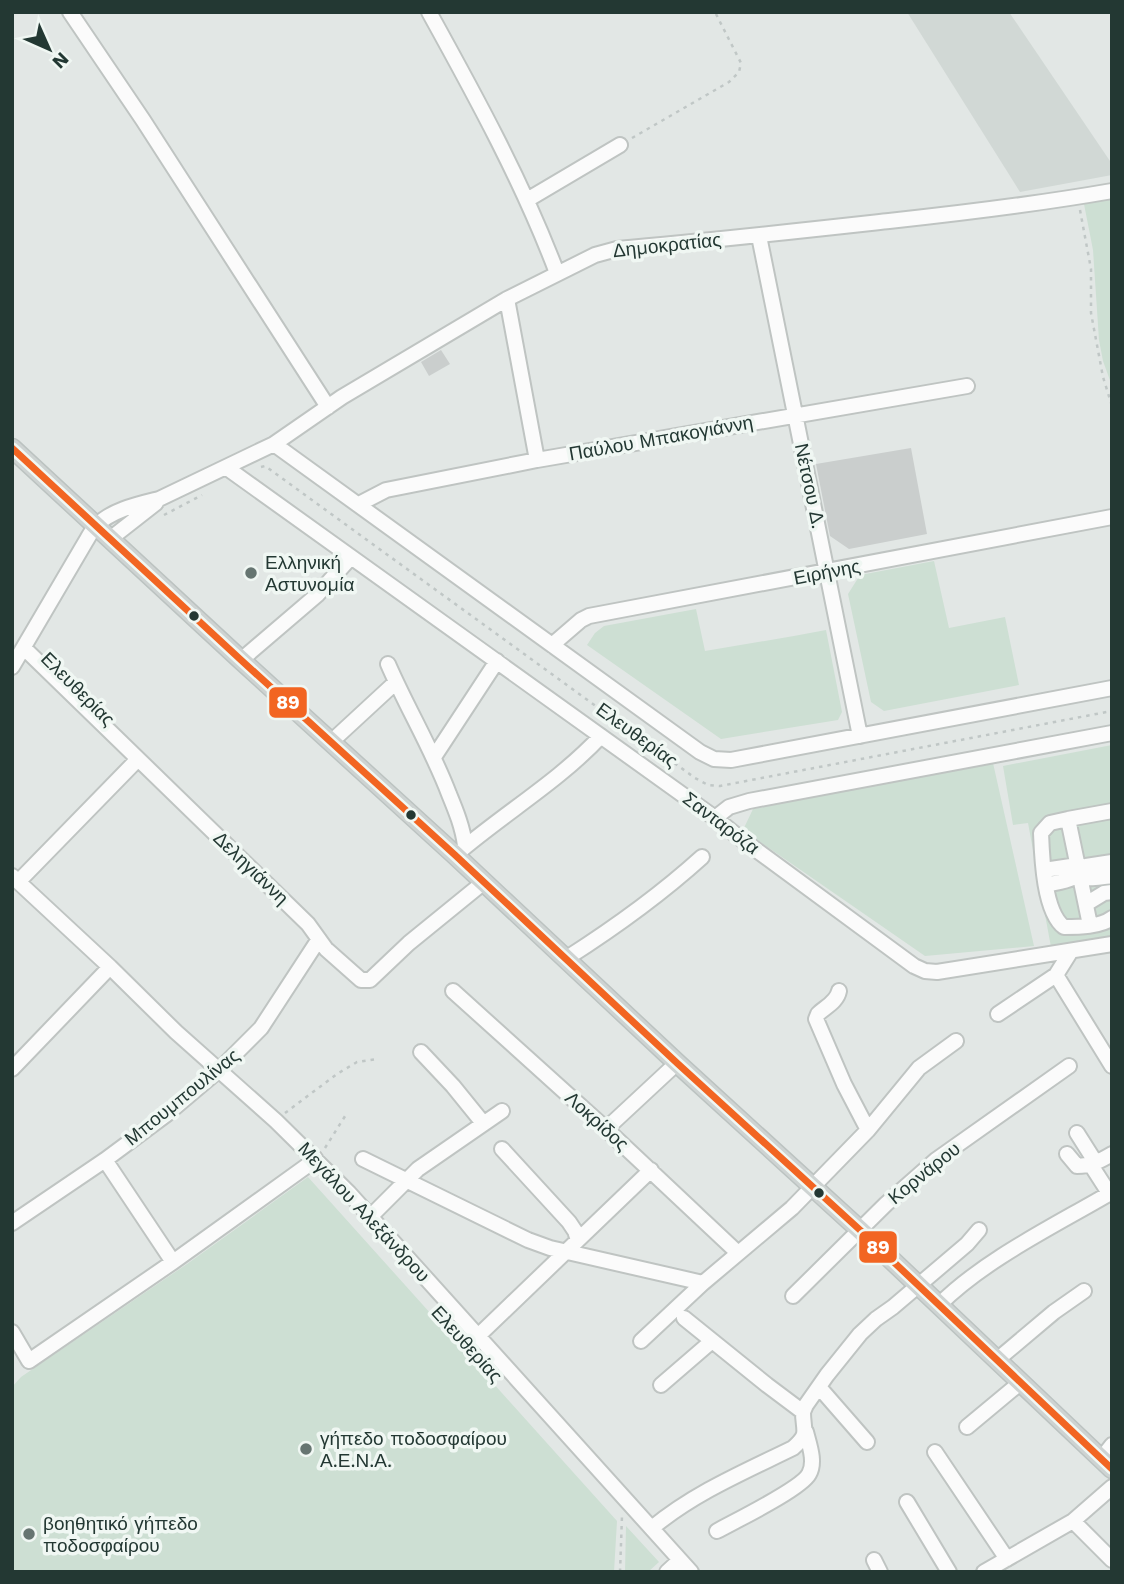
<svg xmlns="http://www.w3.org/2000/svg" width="1124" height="1584" viewBox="0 0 1124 1584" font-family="'Work Sans',sans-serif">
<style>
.built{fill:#d1d8d5}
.green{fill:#cddfd3}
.building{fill:#cacecd}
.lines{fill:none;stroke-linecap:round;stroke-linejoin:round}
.minor-casing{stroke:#bfc4c2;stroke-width:18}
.major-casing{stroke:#bcc3c1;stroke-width:21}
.path{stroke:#c0c7c6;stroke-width:2.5;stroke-dasharray:3.5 5;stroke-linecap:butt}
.minor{stroke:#fbfbfb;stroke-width:14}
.major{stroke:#ced3d2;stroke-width:18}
.bus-1-casing{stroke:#f0f7f3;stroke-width:12}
.bus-1{stroke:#f26522;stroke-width:7}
.poi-dot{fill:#667571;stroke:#f0f7f3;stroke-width:2.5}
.bus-dot{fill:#233833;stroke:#f0f7f3;stroke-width:2.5}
.labels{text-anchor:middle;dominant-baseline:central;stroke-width:7;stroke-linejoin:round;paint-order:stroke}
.street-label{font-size:19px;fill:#233833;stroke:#f0f7f3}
.poi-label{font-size:19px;fill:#233833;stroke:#f0f7f3;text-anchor:start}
.line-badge{stroke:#f0f7f3;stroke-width:2.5}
.badge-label{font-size:19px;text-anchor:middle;font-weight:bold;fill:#fff}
</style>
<rect width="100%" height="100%" fill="#e2e7e5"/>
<path class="built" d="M907,12H1009L1112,164V175L1020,192Z"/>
<path class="green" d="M1112,198V386L1103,361L1099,340L1093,250L1084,204Z
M934,561L949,628L1005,617L1019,685L884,711L871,702L848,594L860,575Z
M696,609L705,651C745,644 785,638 826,630L842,712L838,720L721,739L587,645L595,633L604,626Z
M1112,745V937L1051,947L1028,823L1013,825L1003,766Z
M993,763L1034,946L925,956L743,830L753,809Z
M308,1177L617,1521L614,1572H12V1387L21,1377L187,1264Z
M626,1526L659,1562L648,1572H625Z"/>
<path class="building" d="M441,350L450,364L429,376L421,362Z
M911,448L927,534L849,549L830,536L816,464Z"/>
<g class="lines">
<g class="minor-casing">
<path id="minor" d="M70,12L143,120L328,407
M429,12C476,97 523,183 557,273
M527,200L620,145
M759,236L860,736
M507,299L537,460
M274,444L700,752L714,759L731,760L1112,688
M227,468L715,818L736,835L914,966L925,971L937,972L1112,944
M359,504L386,490L537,460L967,386
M110,539L156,503
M552,645L581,620L589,616L1112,517
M24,648L308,924L326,949L361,980H370L409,943L484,882
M241,660L317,595L351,557
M388,664C407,708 432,749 449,794C456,811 463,828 465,846
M12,667L86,541C89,536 92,530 96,526C111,510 139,504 159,499L274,444L342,397L507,299L595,255L617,249C708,241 798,231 889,221C963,213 1038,204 1112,191
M331,742L396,682
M434,757L497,661
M715,818L729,807L749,801L1112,733
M1068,819L1050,823L1041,833C1042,858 1044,912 1064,927C1079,927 1100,927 1112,918
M459,852C506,812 559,781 601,736
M1044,870L1071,866C1086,882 1091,879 1112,876
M12,876L110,967L176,1032L276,1121L349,1193L691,1572
M18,882L138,759
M1046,885C1063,881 1076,881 1086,866L1112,862
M1086,904L1104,893L1112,892
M1090,925L1068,819L1112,811
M1071,951L1056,975L1112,1066
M567,958C614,928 660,895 702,857
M453,991L606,1129L738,1253
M839,991C837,1002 825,1007 818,1014L816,1019L844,1084L868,1130
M998,1014L1056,975
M421,1052L453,1086L483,1123
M12,1069L110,967
M606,1129L677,1063
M1077,1133L1096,1163
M502,1149L569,1222L575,1231L578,1240
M1067,1154L1077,1166C1091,1166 1100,1161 1112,1154
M363,1159L528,1240L550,1248L703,1283
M105,1160L173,1262
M1091,1165L1109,1193
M370,1217L418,1169L502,1111
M12,1223L105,1160L167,1114L219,1070L261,1028L319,939
M793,1296L886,1204L936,1160L1069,1066
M939,1305C985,1259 1056,1225 1112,1192
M12,1332L29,1361L173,1262L308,1165L315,1158
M478,1336L651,1170
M641,1341L703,1283L792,1208L868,1130L919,1068L956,1041
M997,1360L1054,1312L1084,1291
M661,1385L712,1341
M819,1387L867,1442
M803,1412L806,1405L827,1375L860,1334L876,1319L893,1307L967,1244L979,1230
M967,1427L1020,1383
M935,1452L1007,1559
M1101,1459L1112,1445
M907,1502L949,1572
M1073,1521L1112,1560
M652,1528C694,1493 744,1472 793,1448C810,1433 803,1432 803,1412L767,1385L684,1318
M717,1531C735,1521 801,1489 809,1474C816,1462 809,1444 806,1432
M874,1560L880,1572
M667,1572L680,1560
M984,1572L1073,1521L1112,1487"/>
</g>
<g class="major-casing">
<path id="major" d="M12,448L241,660L455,855L677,1063L860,1230L1112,1469"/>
</g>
<path class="path" d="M632,138L729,82L739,72L741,63L715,12
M1080,210L1091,269V313L1103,377L1112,406
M261,467L265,466L272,471L695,778L708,785L720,786L1112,711
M164,515L202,495
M285,1113L337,1074L357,1062L377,1059
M325,1148L347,1113
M620,1572L622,1516"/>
<use href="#minor" class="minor"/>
<use href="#major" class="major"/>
<g class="bus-1-casing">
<path id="bus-1" d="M12,448L241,660L455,855L677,1063L860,1230L1112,1469"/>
</g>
<use href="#bus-1" class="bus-1"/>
</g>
<g class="poi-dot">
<circle cx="251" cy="573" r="7"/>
<circle cx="306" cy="1449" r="7"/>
<circle cx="29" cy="1534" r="7"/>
</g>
<g class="bus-dot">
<circle cx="194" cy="616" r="6"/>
<circle cx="411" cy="815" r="6"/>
<circle cx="819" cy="1193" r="6"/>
</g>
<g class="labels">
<g class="street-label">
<text transform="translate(667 245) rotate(-6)">Δημοκρατίας</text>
<text transform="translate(661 438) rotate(-10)">Παύλου Μπακογιάννη</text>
<text transform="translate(810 486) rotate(78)">Νέτσου Δ.</text>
<text transform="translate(827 572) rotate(-11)">Ειρήνης</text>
<text transform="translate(78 689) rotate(45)">Ελευθερίας</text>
<text transform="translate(637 735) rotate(36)">Ελευθερίας</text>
<text transform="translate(721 823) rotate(37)">Σανταρόζα</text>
<text transform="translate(251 868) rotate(44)">Δεληγιάννη</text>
<text transform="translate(182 1097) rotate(-39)">Μπουμπουλίνας</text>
<text transform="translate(597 1121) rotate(42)">Λοκρίδος</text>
<text transform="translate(924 1173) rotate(-39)">Κορνάρου</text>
<text transform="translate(364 1212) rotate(47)">Μεγάλου Αλεξάνδρου</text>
<text transform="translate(467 1344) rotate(48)">Ελευθερίας</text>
</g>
<g class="poi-label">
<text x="265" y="562">Ελληνική<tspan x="265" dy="22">Αστυνομία</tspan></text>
<text x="320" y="1438">γήπεδο ποδοσφαίρου<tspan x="320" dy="22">Α.Ε.Ν.Α.</tspan></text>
<text x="43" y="1523">βοηθητικό γήπεδο<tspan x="43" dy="22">ποδοσφαίρου</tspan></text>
</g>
</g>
<g class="line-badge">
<rect x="268" y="686" width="40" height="33" rx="7" fill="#f26522"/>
<rect x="858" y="1230" width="40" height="34" rx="7" fill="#f26522"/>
</g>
<g class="badge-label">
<text x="288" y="709">89</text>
<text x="878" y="1254">89</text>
</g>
<rect width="1124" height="1584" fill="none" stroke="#233833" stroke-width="28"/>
<g transform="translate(49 49) rotate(135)" stroke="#f0f7f3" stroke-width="5" paint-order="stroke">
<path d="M0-5L12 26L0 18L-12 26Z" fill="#233833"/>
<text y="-10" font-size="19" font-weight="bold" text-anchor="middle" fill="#233833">N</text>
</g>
</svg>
